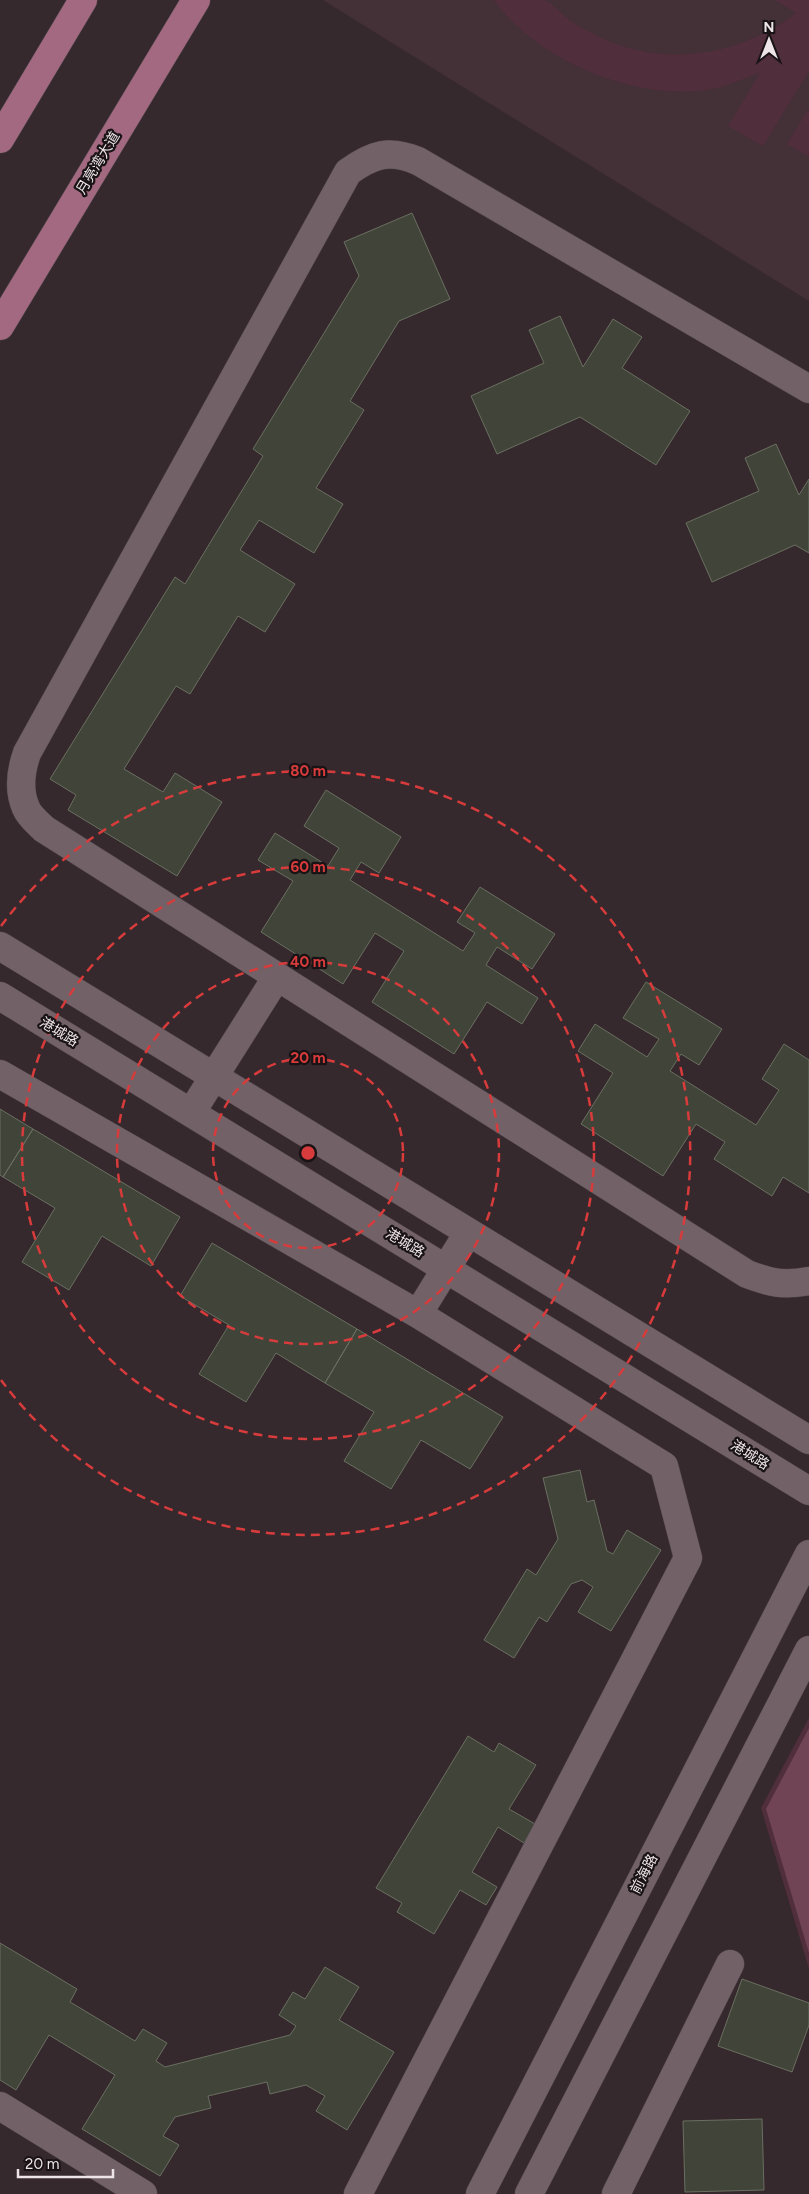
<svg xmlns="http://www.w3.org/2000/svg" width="809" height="2194" viewBox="0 0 809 2194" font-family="Figtree,'Noto Sans SC',sans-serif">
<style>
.built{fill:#443037}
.green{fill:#512e3c}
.forest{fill:#704455}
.building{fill:#414539;stroke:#6a6f61}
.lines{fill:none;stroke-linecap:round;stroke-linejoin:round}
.minor-casing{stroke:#53484d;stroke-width:29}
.major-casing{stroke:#53484d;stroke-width:29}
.minor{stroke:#726268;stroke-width:28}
.major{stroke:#a26980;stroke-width:28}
.ring{fill:none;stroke:#d83b3b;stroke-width:2.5;stroke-dasharray:9 6}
.labels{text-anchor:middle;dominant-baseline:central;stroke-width:4.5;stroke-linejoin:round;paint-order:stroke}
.street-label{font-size:14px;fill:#eee5e8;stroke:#191315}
.centre{fill:#d83b3b;stroke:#191315;stroke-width:2.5}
.ring-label{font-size:15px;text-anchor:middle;font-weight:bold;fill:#d83b3b;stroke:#191315;stroke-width:4.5;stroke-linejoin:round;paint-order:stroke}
</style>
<rect width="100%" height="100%" fill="#36292d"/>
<path class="built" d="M323,0H809V301L392,43Z"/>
<path class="green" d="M494,0C506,0 534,0 544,0C553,3 563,16 571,21C579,27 589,32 598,36C662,69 741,56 796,13L775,0H809V71L763,146L728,126L760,73C747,77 734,83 721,87C645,106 539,63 494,0Z
M809,108V157L787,144Z
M809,1718V1969L761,1808Z"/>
<path class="forest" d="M809,1728V1953L766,1809Z"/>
<path class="building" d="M412,213L450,299L399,321L350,401L364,410L316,488L343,504L314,553L259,520L240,550L295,584L265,632L238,616L190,694L176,686L124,769L163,792L175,773L222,802L177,876L68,810L76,795L50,779L175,577L185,584L263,456L253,449L359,276L344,242Z
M560,316L583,367L613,319L642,337L622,368L690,411L656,465L580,417L497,454L471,396L544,363L529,330Z
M776,444L799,495L809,479V553L795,545L712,582L686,523L759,491L745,458Z
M326,790L401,837L379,873L361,862L350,880L463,951L475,933L457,922L480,887L555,934L532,969L497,947L486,965L538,998L522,1024L487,1002L454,1054L372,1002L404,951L375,933L343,984L261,932L293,881L258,860L275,833L328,866L339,848L304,826Z
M646,982L722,1029L699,1065L681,1054L670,1071L756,1125L779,1090L762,1079L784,1044L809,1060V1193L783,1177L772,1196L714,1159L725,1142L696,1124L663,1176L581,1124L613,1073L578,1051L595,1024L647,1057L659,1039L623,1018Z
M0,1109L33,1129L3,1177L0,1175Z
M33,1129L180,1217L151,1266L102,1236L69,1290L22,1262L55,1208L3,1177Z
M212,1243L357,1329L325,1383L276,1353L246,1402L199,1374L229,1325L180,1296Z
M357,1329L503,1417L470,1469L421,1440L391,1489L344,1461L374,1412L325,1383Z
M580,1470L587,1502L594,1500L607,1551L613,1554L627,1530L661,1550L611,1631L578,1612L593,1587L582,1580L571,1584L547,1622L539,1617L514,1658L484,1640L527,1569L536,1575L558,1539L543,1478Z
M468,1736L494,1752L499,1743L536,1765L509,1809L535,1824L524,1843L498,1827L472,1872L497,1887L486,1905L460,1890L434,1934L397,1912L402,1903L376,1888Z
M0,1943L77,1989L70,2002L135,2041L143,2029L167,2043L156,2061L165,2067L290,2035L296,2026L279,2015L293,1992L305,1999L325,1967L359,1987L339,2020L394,2052L347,2130L316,2111L325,2096L306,2085L270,2094L267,2082L208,2096L211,2108L175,2117L163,2136L179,2145L160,2176L82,2129L115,2075L49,2035L16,2090L0,2080Z
M742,1979L809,2003V2025L792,2072L718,2046Z
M762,2119L764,2190L685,2192L683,2121Z"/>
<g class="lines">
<g class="minor-casing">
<path id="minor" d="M809,389L418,161C389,149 373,154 348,172L27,753C21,770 18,790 26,808C29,816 38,823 44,829L747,1274C771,1283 784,1286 809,1281
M0,946L809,1440
M0,996L809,1491
M0,1074L418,1314L664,1466L688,1558L358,2194
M191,1113L276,978
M418,1314L468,1233
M0,2106L143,2194
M480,2194L809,1554
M529,2194L809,1650
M616,2194L730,1964"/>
</g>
<g class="major-casing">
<path id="major" d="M0,139L83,0
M0,326L196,0"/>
</g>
<use href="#minor" class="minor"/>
<use href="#major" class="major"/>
</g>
<g class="ring">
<circle cx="308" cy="1153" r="95"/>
<circle cx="308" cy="1153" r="191"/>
<circle cx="308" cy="1153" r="286"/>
<path d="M1 926A382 382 0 1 1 1 1380"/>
</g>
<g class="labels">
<g class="street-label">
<text transform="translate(98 163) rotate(-59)">月亮湾大道</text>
<text transform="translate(59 1032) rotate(31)">港城路</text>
<text transform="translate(405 1243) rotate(31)">港城路</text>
<text transform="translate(750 1455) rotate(32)">港城路</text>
<text transform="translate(644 1874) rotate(-63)">前海路</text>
</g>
</g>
<circle cx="308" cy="1153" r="8" class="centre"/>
<g class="ring-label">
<text x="308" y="776">80 m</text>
<text x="308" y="872">60 m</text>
<text x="308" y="967">40 m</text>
<text x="308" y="1063">20 m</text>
</g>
<g transform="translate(769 40)" stroke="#191315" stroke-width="4" paint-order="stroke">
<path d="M0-4L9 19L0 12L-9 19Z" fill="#eee5e8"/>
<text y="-8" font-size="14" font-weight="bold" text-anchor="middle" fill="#eee5e8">N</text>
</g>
<path d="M18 2169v8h95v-8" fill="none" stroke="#eee5e8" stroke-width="2.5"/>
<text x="25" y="2169" font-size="15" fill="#eee5e8" stroke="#191315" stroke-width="4" paint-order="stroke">20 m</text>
</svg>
